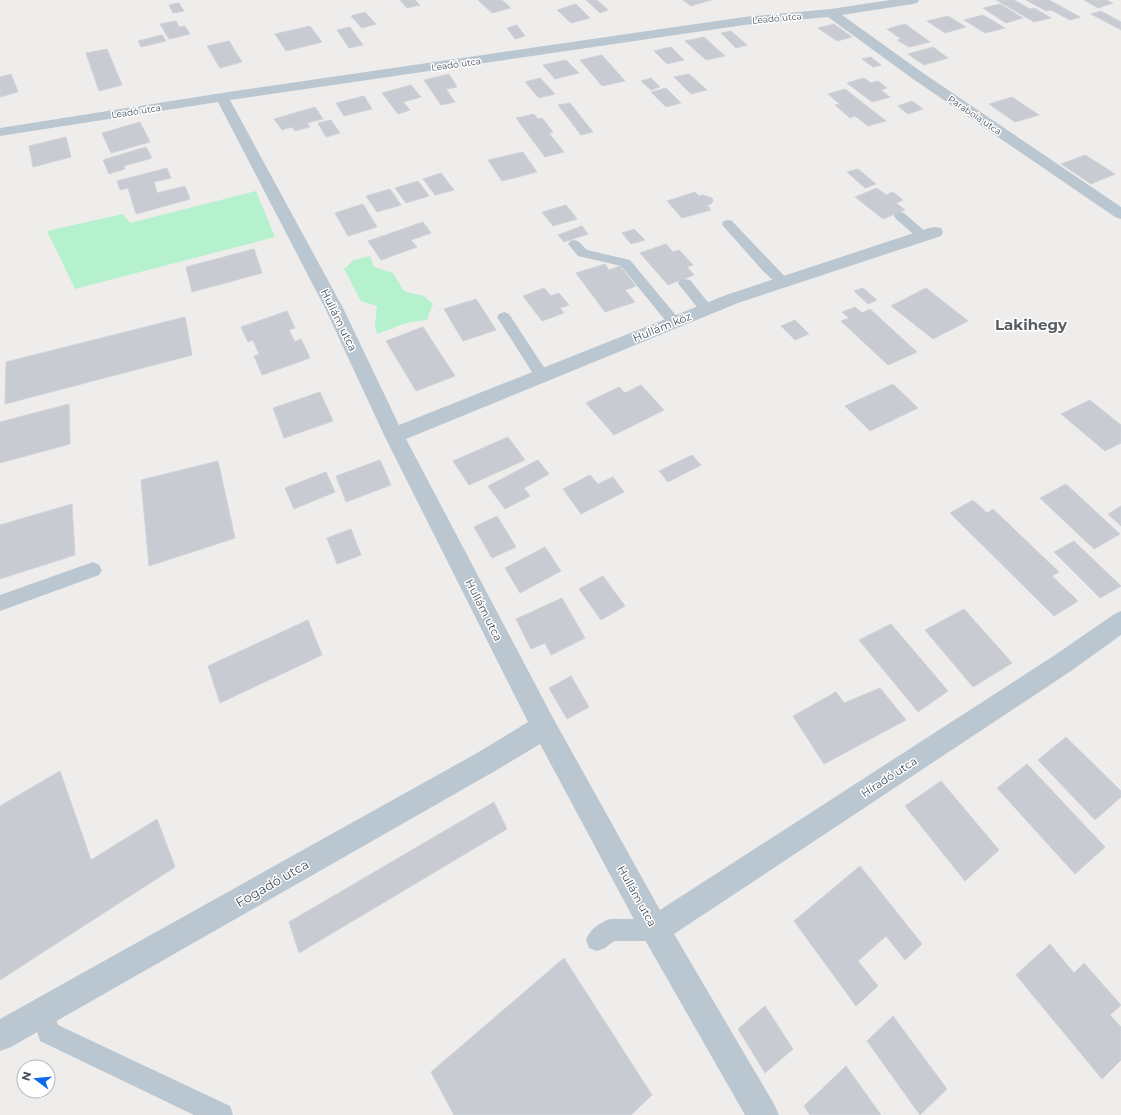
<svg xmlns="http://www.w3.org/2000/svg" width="1121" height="1115" viewBox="0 0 1121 1115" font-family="Montserrat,sans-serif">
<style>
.green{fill:#b6f1ce}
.building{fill:#c8cbd2;stroke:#d0d2d9}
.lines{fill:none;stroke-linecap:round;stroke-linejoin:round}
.service{fill:#bbc7d0;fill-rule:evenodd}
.minor{fill:#bbc7d0;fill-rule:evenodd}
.labels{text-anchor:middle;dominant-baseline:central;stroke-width:3;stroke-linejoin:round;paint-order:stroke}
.far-street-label{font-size:9px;fill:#434f5b;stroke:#fff}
.street-label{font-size:11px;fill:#434f5b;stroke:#fff}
.near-street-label{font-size:13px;fill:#434f5b;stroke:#fff}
.district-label{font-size:15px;font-weight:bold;fill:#585d62;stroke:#fff}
</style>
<rect width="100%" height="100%" fill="#efecec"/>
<path class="green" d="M256,191L275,237L75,289L47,231L123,214L130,223Z
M370,256L374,267L393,273L404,291L424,296L433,304L427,320L406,323L377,334L375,325L377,306L361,301L344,269L354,260Z"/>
<path class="building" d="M400,0H415L420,5L407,8Z
M478,0H502L511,8L492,13Z
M586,0H597L608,10L600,13Z
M683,0H711L691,6Z
M996,0H1014L1030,9L1034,8L1051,18L1034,22Z
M1026,0H1049L1080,17L1070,20L1051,10L1046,11Z
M1084,0H1106L1113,3L1098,8Z
M179,3L184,11L173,13L169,5Z
M576,4L590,18L571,23L557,10Z
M1000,4L1023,18L1006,23L983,8Z
M1101,11L1121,22V30L1091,14Z
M365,12L376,24L362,28L351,16Z
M983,15L1005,28L985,33L964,20Z
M948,16L966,27L945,33L927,21Z
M176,21L179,27L185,26L190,34L169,39L160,24Z
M834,24L852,37L837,41L818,28Z
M905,24L930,42L909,47L897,40L901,39L887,29Z
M517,25L525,36L515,39L507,28Z
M310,26L322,42L286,51L275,34Z
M350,27L363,45L349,48L337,30Z
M731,31L747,45L736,48L721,33Z
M162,35L166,41L141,47L138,41Z
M704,37L725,56L706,60L685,41Z
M229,41L242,62L220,68L207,46Z
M671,47L684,60L667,64L654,51Z
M933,47L948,58L924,65L908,54Z
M107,49L122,85L99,91L86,53Z
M602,55L625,81L602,86L580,60Z
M871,57L881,65L873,67L862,59Z
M566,60L579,73L555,79L543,65Z
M11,74L18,92L0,97V77Z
M449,74L457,87L446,89L455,102L441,105L424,80Z
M689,74L707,90L691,94L674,77Z
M540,78L555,94L539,98L525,82Z
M651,78L660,87L651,90L641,81Z
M864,78L871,83L878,81L887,88L881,90L890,97L872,102L847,83Z
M411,85L421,97L403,102L410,110L398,114L382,93Z
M666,88L681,103L666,107L651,92Z
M845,89L886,121L868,126L855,116L850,118L835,105L840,104L828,94Z
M364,96L372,109L344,116L336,103Z
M1012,97L1039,115L1015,122L989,104Z
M912,101L923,109L908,114L898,106Z
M570,103L593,132L581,135L558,105Z
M315,107L323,119L307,123L310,127L295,131L292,127L282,130L274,119Z
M534,114L538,119L542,118L553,132L549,133L564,152L545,157L516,118Z
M331,120L340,133L326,137L318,123Z
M140,122L150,142L111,153L102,133Z
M66,137L71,157L33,167L29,146Z
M146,147L152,158L124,166L125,169L109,174L103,160Z
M523,152L537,172L502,181L488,160Z
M1085,155L1115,174L1091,184L1061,164Z
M167,168L171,178L154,182L157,193L185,186L190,199L136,214L128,188L120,190L117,181Z
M858,169L876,184L865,188L847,172Z
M441,173L454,190L435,195L423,179Z
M418,181L429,196L406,203L395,188Z
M877,188L886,195L893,192L903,200L896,203L905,210L883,219L855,197Z
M390,189L401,205L377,212L366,196Z
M695,192L699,196L703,195L712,198L713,201L711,204L707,205L711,210L682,218L667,201Z
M363,204L377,227L348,236L335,213Z
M566,205L577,219L553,226L542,212Z
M423,222L431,233L411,240L417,247L381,260L368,241Z
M582,226L588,234L564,242L558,235Z
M634,229L645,240L631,244L622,233Z
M666,244L673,252L679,250L693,265L687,267L694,275L668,285L640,253Z
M254,249L262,273L192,292L186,267Z
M605,264L609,270L620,266L636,286L625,290L635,302L605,312L576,273Z
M544,288L551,296L559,293L569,305L560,308L564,313L542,321L523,296Z
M863,288L877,300L868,304L854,291Z
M926,288L968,321L933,339L891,306Z
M476,299L496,330L463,341L444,309Z
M855,307L862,313L870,309L917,352L888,365L841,321L849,318L842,312Z
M287,311L295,328L289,330L295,342L301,339L310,358L262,375L254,356L259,354L253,340L248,342L241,327Z
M185,317L192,355L5,404L6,362Z
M795,320L809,334L795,340L781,326Z
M423,327L455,376L416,391L386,341Z
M893,384L918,408L870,431L845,406Z
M641,385L664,410L614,435L586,403L619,387L625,393Z
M320,392L333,421L284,438L273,408Z
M1090,400L1121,425V443L1105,451L1061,414Z
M69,404L70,444L0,463V422Z
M508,437L525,460L469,485L453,461Z
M692,455L701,465L668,482L659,471Z
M380,460L391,485L346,502L336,476Z
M538,460L549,474L524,488L530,496L505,509L488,486Z
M218,461L235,538L149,566L141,480Z
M326,472L335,492L294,509L285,488Z
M590,475L598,484L613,477L624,492L581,514L563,489Z
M1066,484L1120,534L1094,549L1040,498Z
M973,500L987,513L993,509L1059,572L1052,576L1078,601L1054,616L950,513Z
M72,504L75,555L0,579V525Z
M1121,506V526L1108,514Z
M497,516L516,547L492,558L474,527Z
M351,529L361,555L337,564L327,538Z
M1074,541L1121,586L1100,598L1054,552Z
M545,547L561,571L520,593L505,568Z
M603,576L625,606L601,620L579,589Z
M562,598L585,638L551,655L545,643L531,649L516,619Z
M964,609L1012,663L973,687L925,630Z
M308,620L322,655L220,703L208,666Z
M891,624L948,691L918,712L859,640Z
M571,676L589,707L567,719L549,688Z
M880,688L906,720L824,764L793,716L836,692L844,703Z
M1066,737L1121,791V797L1095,820L1038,760Z
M1027,764L1105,847L1075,874L997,788Z
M60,771L91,860L157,819L175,867L0,980V806Z
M941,781L999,850L965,881L905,806Z
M494,802L507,829L299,953L289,922Z
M860,866L922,944L905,960L886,936L858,961L878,986L856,1006L794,921Z
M1050,944L1074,973L1084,963L1121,1005L1110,1015L1121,1027V1060L1102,1079L1016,975Z
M564,958L652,1095L631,1115H454L431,1072Z
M765,1006L793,1049L765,1073L738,1029Z
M893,1016L947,1089L920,1115L867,1041Z
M846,1066L881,1115H810L804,1106Z"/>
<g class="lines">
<path class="service" d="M900,212L904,213L927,233L929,236L927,239H919L896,219L894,216L896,213Z
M728,220L732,221L791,283L789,286L784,287L779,286L763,271L724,227L722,224L724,221Z
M574,240L578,241L587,250L630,260L679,319L681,322L679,325L674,327L669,325L621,266L578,256L568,244L570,241Z
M685,279L690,280L711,306L713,309L711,312L706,314L701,312L680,286L678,283L680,280Z
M504,312L509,314L547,372L549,376L547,380L542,381L537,380L497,317L499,314Z
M93,562L99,565L102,570L99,575L0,611V595Z
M610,919H655L663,922L666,930L663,938L655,941H614L605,948L597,951L589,948L586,940C590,929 599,923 610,919Z
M43,1001L51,1005L58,1025L230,1106L233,1115H194L40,1041L31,1013L35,1005Z"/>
<path class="minor" d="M890,0H919L917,3L913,4L842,15L923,73L1121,207V219L1115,217L913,79L828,17L744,25L230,100L343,308L399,425L726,295L929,228L935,227L941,228L943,232L941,236L738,303L406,439L553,718L660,910L1055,655L1113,615L1121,611V635L1071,671L674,934L774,1104L779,1115H745L645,940L540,744L495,771L11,1047L0,1051V1019L477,753L528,722L384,435L325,308L218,102L0,136V128L222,93L744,17L831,9Z"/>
</g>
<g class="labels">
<g class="far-street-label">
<text transform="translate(777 18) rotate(-5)">Leadó utca</text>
<text transform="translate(456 64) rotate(-8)">Leadó utca</text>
<text transform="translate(136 111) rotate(-9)">Leadó utca</text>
<text transform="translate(975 115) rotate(34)">Parabola utca</text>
</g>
<g class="street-label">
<text transform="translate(339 320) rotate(64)">Hullám utca</text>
<text transform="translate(662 327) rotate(-22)">Hullám köz</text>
<text transform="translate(484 610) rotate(63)">Hullám utca</text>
<text transform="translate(889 777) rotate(-33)">Híradó utca</text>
<text transform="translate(637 896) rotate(61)">Hullám utca</text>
</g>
<g class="near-street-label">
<text transform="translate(272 883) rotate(-30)">Fogadó utca</text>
</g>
<g class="district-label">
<text x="1031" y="324">Lakihegy</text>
</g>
</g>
<g transform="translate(36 1079) rotate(286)"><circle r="19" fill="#ffffff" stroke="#b4b9bd"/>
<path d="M0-3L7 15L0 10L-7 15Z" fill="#0c6aea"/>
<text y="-6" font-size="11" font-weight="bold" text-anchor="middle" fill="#434f5b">N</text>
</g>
</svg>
